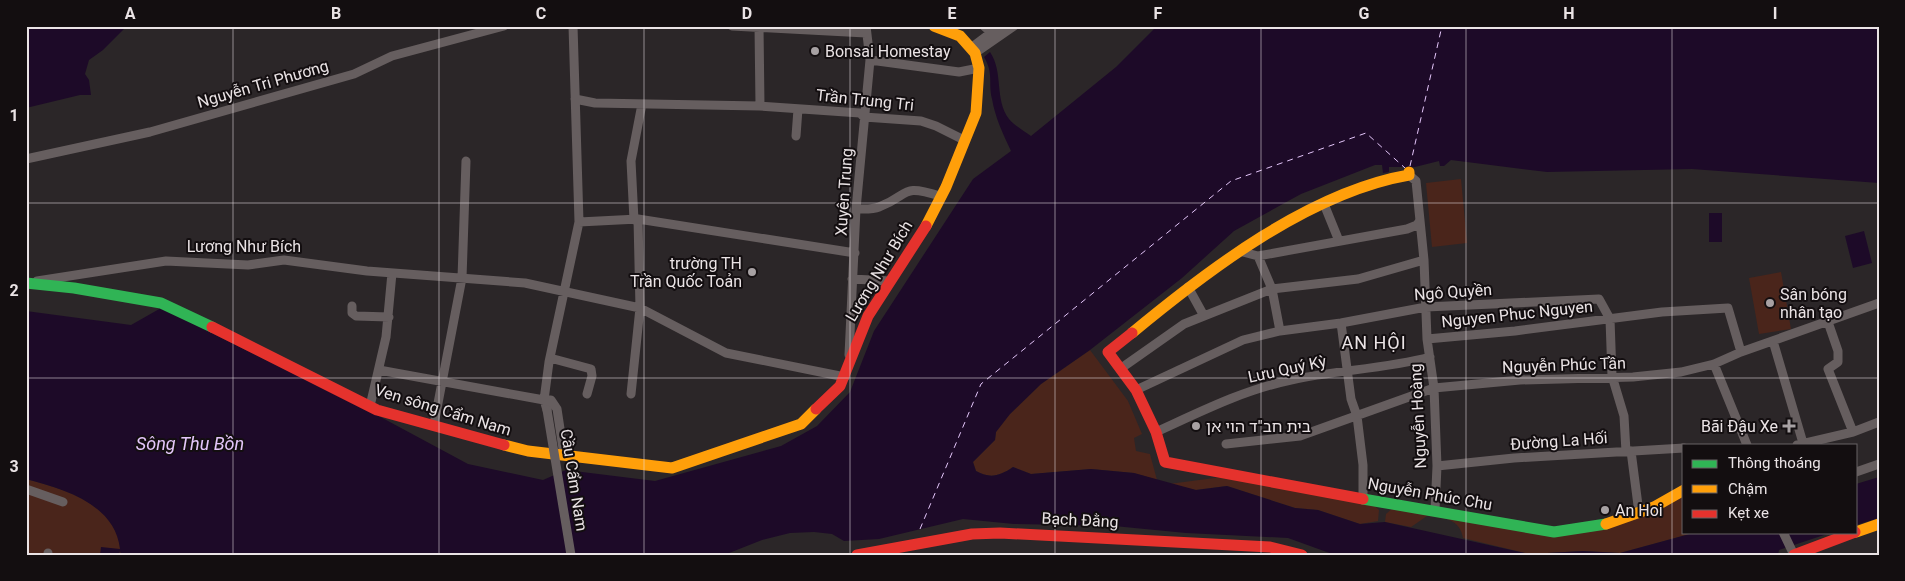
<svg xmlns="http://www.w3.org/2000/svg" width="1905" height="581" viewBox="0 0 1905 581" font-family="Roboto,'Noto Sans Hebrew',sans-serif">
<style>
.green{fill:#4a251b}
.water{fill:#1d0a28}
.lines{fill:none;stroke-linecap:round;stroke-linejoin:round}
.ferry{stroke:#e4c6fa;stroke-width:1;stroke-dasharray:6 5;stroke-linecap:butt}
.street{stroke:#665e5f;stroke-width:9}
.fast{stroke:#30b455;stroke-width:11}
.slow{stroke:#ff9f0a;stroke-width:11}
.jam{stroke:#e5322d;stroke-width:11}
.street-bridge{stroke:#665e5f;stroke-width:9}
.grid{fill:none;stroke:#eae3e5;stroke-width:1;stroke-opacity:0.55}
.poi-dot{fill:#a7a1a3;stroke:#130e10;stroke-width:2}
.labels{text-anchor:middle;dominant-baseline:central;stroke-width:4;stroke-linejoin:round;paint-order:stroke}
.poi-label{font-size:16px;fill:#eae3e5;stroke:#130e10;text-anchor:start}
.street-label{font-size:16px;fill:#eae3e5;stroke:#130e10}
.neighbourhood-label{font-size:18px;letter-spacing:1px;fill:#eae3e5;stroke:#130e10}
.water-label{font-size:18px;font-style:italic;fill:#e4c6fa;stroke:#130e10}
.neatline{fill:none;stroke:#eae3e5;stroke-width:2}
.grid-label{font-size:16px;text-anchor:middle;font-weight:bold;fill:#eae3e5}
</style>
<rect width="100%" height="100%" fill="#2b2628"/>
<path class="green" d="M1461,179L1467,243L1432,247L1426,183Z
M1781,272L1791,329L1759,334L1749,278Z
M1090,350L1128,401L1142,434L1134,438L1136,451L1150,454L1157,480L1134,473L1091,469L1031,474L1013,467C1000,476 990,479 976,471L973,462L995,440L996,432L1009,415L1041,384Z
M1222,477L1374,505L1379,510L1378,521L1360,524L1318,510L1295,508L1227,486L1196,490L1169,484Z
M26,479C60,488 104,500 118,536C120,541 120,549 121,555H26Z
M1684,496V532H1697L1620,553L1583,551L1529,554L1463,538C1460,518 1443,518 1427,516L1411,527L1385,522L1386,514L1394,507L1563,534Z"/>
<path class="water" d="M26,26H127L103,50L89,60L85,74L89,80L91,95H80L26,108Z
M1157,26H1879V183L1692,169L1547,172L1451,160L1444,166H1440L1439,161L1415,167H1389V172L1383,173L1382,165H1375L1301,194L1234,231L1182,278L1090,350L1041,384L1010,414L996,432L995,440L973,462L976,471C990,479 1000,476 1013,467L1031,474L1091,469L1134,473L1196,490L1227,486L1295,508L1318,510L1360,524L1385,522L1529,554L1583,551L1620,553L1697,532H1833L1779,550L1778,555H1335L1288,538L1186,533L1114,526L1014,524L963,519L879,539L844,541L832,534L814,532L790,533L762,540L724,555H121L120,551L119,555H100L101,547L120,549C115,504 64,489 26,479V311L131,325L161,308L375,414L468,464L543,480L566,470L655,481L781,446L817,426L850,392L874,331L973,179L1011,151C1003,134 995,117 992,99C988,82 994,74 984,57L990,52C1004,73 994,99 1009,119C1015,126 1024,131 1031,136L1116,67Z
M1709,213H1722V242H1709Z
M1864,231L1872,263L1853,268L1845,236Z
M1879,477V518L1856,525V484Z"/>
<g class="lines">
<path class="ferry" d="M1410,166L1442,26
M920,529L981,384L1231,181L1366,133L1405,168"/>
<path class="street" d="M732,26L866,33
M759,26L760,106
M984,26L992,33
M972,47L1000,26
M975,53L1014,26
M870,60L959,72L979,68
M575,99L595,103L760,106L860,113L864,117L921,121L936,126L964,140
M796,136L798,109
M26,159L150,132L354,74L392,56L504,26
M1409,175L1416,181L1424,260L1427,339L1434,388L1437,466L1435,510
M1324,204L1339,241
M856,209C863,209 872,210 879,207C911,195 899,183 940,196
M634,220L631,161L642,104
M579,222L638,219L855,253
M1239,251L1258,256L1407,229L1417,225L1420,220
M1258,256L1272,289L1280,331
M852,279L890,281
M37,281L166,261L248,265L284,260L367,271L525,283L640,308L726,353L845,377
M1188,287L1204,316
M352,306V313L356,316L389,317
M1828,322L1838,351V362L1828,369L1853,432
M1341,323L1351,399L1357,416L1363,465V498
M1427,339L1515,331L1662,312L1728,308L1741,352
M1773,341L1803,443
M849,355L856,209L870,60L866,26
M550,358L591,369L592,376L587,394
M1714,364L1747,445
M1120,369L1184,324L1272,289L1358,279L1424,260
M379,370L544,400H551L557,409L564,455
M1136,390L1243,340L1280,331L1341,323L1426,307L1599,299L1610,319L1612,376L1624,416L1626,452
M631,394L640,308L638,219
M370,406L386,337L392,273
M547,410L544,400L549,362L579,222L573,26
M434,424L462,278L466,161
M1156,432C1200,412 1243,390 1291,380C1337,370 1384,369 1430,357
M1226,444L1300,436L1434,388L1520,380L1633,377L1681,372L1714,364L1741,352L1879,303
M1797,445L1853,432L1879,422
M1631,451L1639,513
M1437,466L1514,458L1684,448
M1856,472L1879,464
M26,489L63,502
M1783,532L1794,555
M48,553V555"/>
<path class="fast" d="M26,283L74,288L161,303L212,327
M1363,499L1554,532L1606,524"/>
<path class="slow" d="M926,226L946,187L976,113L979,68L975,53L960,36L934,26
M1132,333C1208,270 1310,192 1409,175V172
M504,445L528,451L672,468L801,424L816,409
M1606,524L1654,507L1684,490
M1856,532L1879,524"/>
<path class="jam" d="M212,327L377,410L504,445
M1132,333L1108,352L1136,390L1156,432L1165,462L1363,499
M816,409L840,386L868,316L926,226
M857,555L972,534L1000,533L1270,547L1302,555
M1794,555L1855,532"/>
<path class="street-bridge" d="M547,410L571,555"/>
</g>
<path class="grid" d="M233,26V555M439,26V555M644,26V555M850,26V555M1055,26V555M1261,26V555M1466,26V555M1672,26V555M26,203H1879M26,378H1879"/>
<g class="poi-dot">
<circle cx="815" cy="51" r="5"/>
<circle cx="752" cy="272" r="5"/>
<circle cx="1770" cy="303" r="5"/>
<circle cx="1196" cy="426" r="5"/>
<path d="M1786.5 418.5h5v5h5v5h-5v5h-5v-5h-5v-5h5z"/>
<circle cx="1605" cy="510" r="5"/>
</g>
<g class="labels">
<g class="poi-label">
<text x="825" y="51">Bonsai Homestay</text>
<text x="742" y="263" text-anchor="end">trường TH<tspan x="742" dy="18">Trần Quốc Toản</tspan></text>
<text x="1780" y="294">Sân bóng<tspan x="1780" dy="18">nhân tạo</tspan></text>
<text x="1206" y="426">בית חב"ד הוי אן</text>
<text x="1778" y="426" text-anchor="end">Bãi Đậu Xe</text>
<text x="1615" y="510">An Hoi</text>
</g>
<g class="street-label">
<text transform="translate(263 84) rotate(-16)">Nguyễn Tri Phương</text>
<text transform="translate(865 100) rotate(6)">Trần Trung Tri</text>
<text transform="translate(844 192) rotate(-86)">Xuyên Trung</text>
<text x="244" y="246">Lương Như Bích</text>
<text transform="translate(879 271) rotate(-59)">Lương Như Bích</text>
<text transform="translate(1453 292) rotate(-4)">Ngô Quyền</text>
<text transform="translate(1517 314) rotate(-6)">Nguyen Phuc Nguyen</text>
<text transform="translate(1564 365) rotate(-2)">Nguyễn Phúc Tần</text>
<text transform="translate(1287 369) rotate(-12)">Lưu Quý Kỳ</text>
<text transform="translate(443 410) rotate(17)">Ven sông Cẩm Nam</text>
<text transform="translate(1418 416) rotate(-93)">Nguyễn Hoàng</text>
<text transform="translate(1559 441) rotate(-4)">Đường La Hối</text>
<text transform="translate(574 480) rotate(81)">Cầu Cẩm Nam</text>
<text transform="translate(1430 494) rotate(10)">Nguyễn Phúc Chu</text>
<text transform="translate(1080 520) rotate(3)">Bạch Đằng</text>
</g>
<g class="neighbourhood-label">
<text x="1374" y="342">AN HỘI</text>
</g>
<g class="water-label">
<text x="190" y="443">Sông Thu Bồn</text>
</g>
</g>
<rect width="1905" height="581" fill="none" stroke="#130e10" stroke-width="55"/>
<rect x="1682" y="444" width="175" height="90" fill="#130e10" stroke="#696365"/>
<rect x="1692" y="460" width="25" height="8" fill="#30b455" stroke="#696365"/>
<text x="1728" y="468" font-size="15" fill="#eae3e5">Thông thoáng</text>
<rect x="1692" y="485" width="25" height="8" fill="#ff9f0a" stroke="#696365"/>
<text x="1728" y="494" font-size="15" fill="#eae3e5">Chậm</text>
<rect x="1692" y="510" width="25" height="8" fill="#e5322d" stroke="#696365"/>
<text x="1728" y="518" font-size="15" fill="#eae3e5">Kẹt xe</text>
<rect x="28" y="28" width="1850" height="526" class="neatline"/>
<g class="grid-label">
<text x="130" y="19">A</text>
<text x="336" y="19">B</text>
<text x="541" y="19">C</text>
<text x="747" y="19">D</text>
<text x="952" y="19">E</text>
<text x="1158" y="19">F</text>
<text x="1364" y="19">G</text>
<text x="1569" y="19">H</text>
<text x="1775" y="19">I</text>
<text x="14" y="121">1</text>
<text x="14" y="296">2</text>
<text x="14" y="472">3</text>
</g>
</svg>
